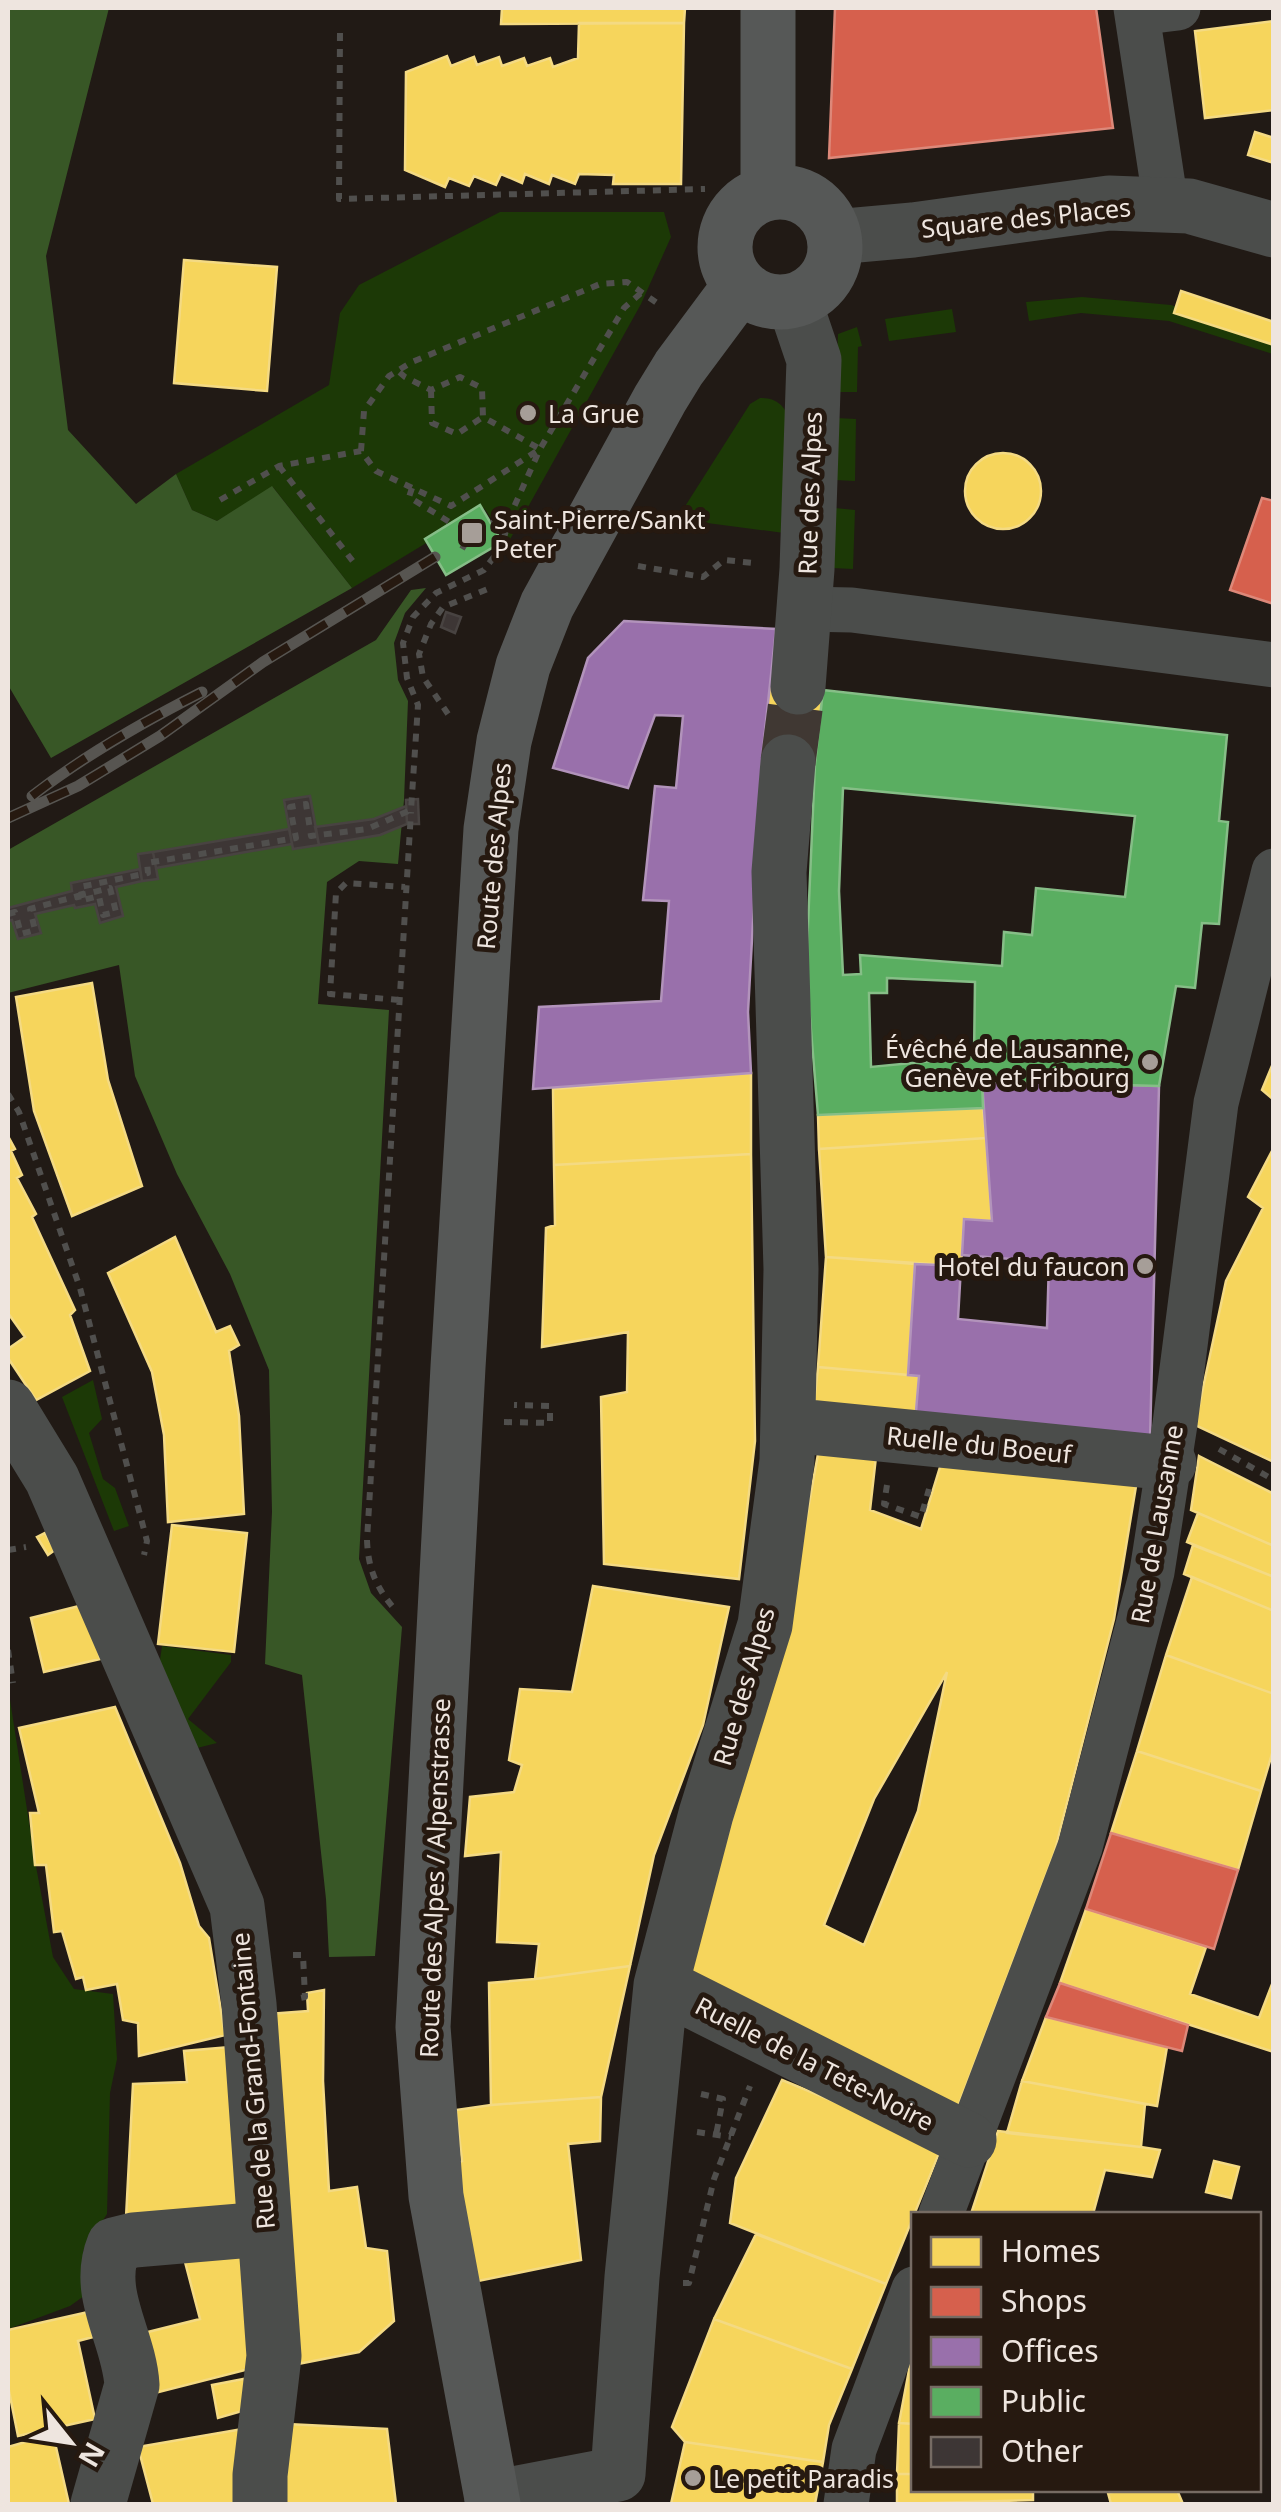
<svg xmlns="http://www.w3.org/2000/svg" width="1281" height="2512" viewBox="0 0 1281 2512" font-family="'Noto Sans',sans-serif">
<style>
.green{fill:#1c3906}
.forest{fill:#385726}
.homes{fill:#f6d55c;stroke:#f4da83;stroke-width:2.5;fill-rule:evenodd}
.shops{fill:#d6604d;stroke:#dd8879;stroke-width:2.5}
.offices{fill:#9970ab;stroke:#b293bb;stroke-width:2.5}
.public{fill:#5aae61;stroke:#86be87;stroke-width:2.5;fill-rule:evenodd}
.building{fill:#3d3635;stroke:#484341;stroke-width:2.5}
.lines{fill:none;stroke-linecap:round;stroke-linejoin:round}
.minor-tunnel{stroke:#403833;stroke-width:55;stroke-dasharray:55 28;stroke-linecap:butt}
.path{stroke:#504f4d;stroke-width:6;stroke-dasharray:8 8;stroke-linecap:butt}
.pedestrian{stroke:#4b4d4b;stroke-width:45}
.minor{stroke:#4b4d4b;stroke-width:55}
.secondary{stroke:#565857;stroke-width:55}
.rail-casing{stroke:#575551;stroke-width:11}
.rail{stroke:#261910;stroke-width:8;stroke-dasharray:22;stroke-linecap:butt}
.poi-dot{fill:#a69e98;stroke:#261910;stroke-width:4}
.labels{text-anchor:middle;dominant-baseline:central;stroke-width:10;stroke-linejoin:round;paint-order:stroke}
.street-label{font-size:25px;fill:#eee5df;stroke:#261910}
.poi-label{font-size:25px;fill:#eee5df;stroke:#261910;text-anchor:start}
</style>
<rect width="100%" height="100%" fill="#211a15"/>
<path class="green" d="M500,212H664L671,237L641,304L508,543L484,508L352,588L273,487L217,521L192,510L176,474L329,385L340,313L359,285Z
M1082,297L1171,305L1273,337V354L1169,321L1081,313L1029,321L1026,302Z
M952,309L956,332L889,341L885,319Z
M857,327L862,346L858,347L857,392H836L838,334Z
M760,398C778,398 784,406 791,421L784,533L677,519L750,404Z
M836,418L856,419L855,481L835,480Z
M835,508L855,510L853,569L832,568Z
M93,1380L102,1419L89,1433L103,1479L115,1488L129,1526L114,1531L62,1397Z
M162,1646L231,1655V1662L188,1719L217,1743L197,1748L160,1660Z
M8,1687L35,1861L53,1957L74,1989L113,1994L117,2059L110,2093L107,2214L83,2251L91,2291L70,2306L8,2329Z"/>
<path class="forest" d="M8,8H109L46,256L68,430L136,504L176,474L192,510L217,521L272,486L352,588L51,758L8,685Z
M426,588L405,613L394,643L398,680L408,701L404,800L398,864L359,861L327,882L318,1004L389,1010L359,1559L371,1593L402,1627L375,1956L329,1957L326,1899L302,1675L265,1664L272,1512L269,1370L230,1274L177,1174L135,1076L119,965L8,993V850L376,640L411,590Z"/>
<path class="homes" d="M502,8H685L684,23L501,24Z
M1274,21V110L1205,118L1195,31Z
M579,23H684L681,184H613L614,175L579,174L575,184L552,175L549,184L525,174L522,183L501,174L496,185L474,176L469,186L449,178L445,187L405,170L406,72L447,56L451,66L474,57L477,65L499,57L502,66L524,58L527,66L550,58L553,67L578,58Z
M1255,132L1274,138V163L1248,155Z
M184,260L277,267L267,391L174,383Z
M1181,291L1274,322V345L1174,313Z
M965 491a38 38 0 1 1 76 0a38 38 0 1 1-76 0Z
M769,683L823,690L815,764L762,758Z
M92,983L108,1080L142,1186L72,1216L34,1111L16,997Z
M1274,1061V1100L1262,1090Z
M751,1073V1154L554,1165L553,1089Z
M983,1108L986,1138L819,1149L818,1115Z
M8,1136L15,1149L11,1151L22,1175L17,1178L36,1214L32,1217L75,1310L70,1315L90,1371L36,1400L8,1358V1349L25,1337L8,1313Z
M986,1138L992,1221L964,1219L961,1266L826,1257L819,1149Z
M1274,1147V1462L1195,1425L1226,1281L1263,1208L1248,1197Z
M751,1154L755,1441L739,1579L604,1564L601,1397L627,1392L628,1332L542,1347L546,1228L555,1225L554,1165Z
M175,1237L216,1332L230,1326L239,1345L229,1351L239,1416L244,1514L168,1522L164,1435L152,1372L108,1273Z
M826,1257L915,1264L908,1375L818,1367Z
M818,1367L919,1376L915,1423L813,1413Z
M820,1443L877,1448L870,1510L921,1529L944,1454L1138,1474L1114,1619L1054,1854L955,2115L687,1978L787,1625ZM947,1672L918,1811L864,1945L824,1925L874,1799Z
M1199,1456L1274,1494V1546L1191,1510Z
M1198,1513L1274,1546V1577L1187,1542Z
M172,1525L247,1533L234,1652L158,1644Z
M45,1533L55,1550L48,1555L37,1537Z
M1193,1545L1274,1577V1611L1184,1574Z
M1192,1577L1274,1611V1694L1166,1655Z
M593,1586L729,1607L703,1725L654,1855L630,1966L535,1979L539,1944L497,1942L501,1852L465,1856L470,1797L514,1792L522,1765L509,1760L520,1689L572,1692Z
M87,1604L100,1659L44,1672L31,1618Z
M1166,1655L1274,1694V1747L1261,1791L1137,1751Z
M115,1707L180,1863L199,1926L209,1938L225,2035L139,2056L138,2023L123,2020L117,1984L86,1990L83,1977L76,1979L62,1931L54,1932L46,1865H35L30,1813H39L19,1728Z
M1137,1751L1261,1791L1238,1870L1111,1833Z
M1086,1909L1206,1947L1190,1994L1259,2018L1274,1979V2052L1060,1983Z
M630,1966L601,2097L491,2105L489,1983L535,1979Z
M324,1990L323,2081L329,2191L357,2187L366,2248L387,2251L394,2321L359,2352L293,2365L269,2014L308,2011L307,1993Z
M1046,2017L1167,2047L1157,2106L1022,2081Z
M241,2046L250,2209L126,2218L133,2084L187,2082L184,2051Z
M782,2080L942,2146L886,2284L730,2223L736,2178Z
M1022,2081L1145,2104L1141,2147L1007,2133Z
M601,2097L600,2141L568,2144L581,2260L468,2283L452,2164L462,2161L456,2110L491,2105Z
M998,2131L1141,2147L1160,2150L1152,2177L1105,2170L1093,2214H971Z
M1214,2161L1239,2167L1231,2198L1206,2192Z
M756,2234L886,2284L852,2369L714,2319Z
M232,2250L247,2260L261,2366L147,2395L132,2336L200,2319L185,2262Z
M88,2312L93,2337L78,2341L95,2419L18,2436L8,2386V2330Z
M714,2319L852,2369L829,2425L823,2462L685,2442L672,2427Z
M910,2365H914V2424L899,2423Z
M248,2378L242,2411L218,2418L212,2385Z
M899,2423L914,2424V2474H897Z
M287,2424L387,2429L396,2504H271Z
M254,2427L253,2504H153L138,2447Z
M53,2434L69,2504H8V2447Z
M685,2442L823,2462L815,2504H671Z
M897,2474H914V2490H1033V2500L897,2504Z
M1121,2490H1177L1183,2504H1111L1108,2493Z"/>
<path class="shops" d="M835,8H1096L1113,128L829,158Z
M1262,498L1274,501V604L1230,590Z
M1111,1833L1238,1870L1214,1949L1086,1909Z
M1060,1983L1188,2025L1182,2051L1046,2017Z"/>
<path class="offices" d="M624,621L776,629L762,758L748,1012L751,1073L533,1089L539,1007L661,1001L669,901L643,900L655,786L676,788L683,716L655,715L628,788L553,768L588,658Z
M982,1081L1159,1086L1150,1440L915,1423L919,1376L908,1375L915,1264L961,1266L958,1319L1047,1328L1049,1262L962,1255L964,1219L992,1221Z"/>
<path class="public" d="M480,505L502,542L446,575L425,539Z
M823,690L1227,735L1219,821L1228,822L1219,924L1202,923L1195,988L1176,986L1159,1086L982,1081L983,1108L818,1115L806,970L815,764ZM843,788L1135,816L1125,897L1036,888L1032,935L1004,932L1002,966L860,955L861,974L843,975L839,891ZM887,978L975,982L974,1057L871,1067L869,993H887Z"/>
<path class="building" d="M446,612L461,617L455,633L441,627Z
M310,796L319,845L293,849L284,800Z
M418,799L419,824H407L406,800Z
M406,806L407,824L380,835L319,845L315,827L374,819Z
M289,829L292,844L156,868L153,852Z
M153,852L158,879L142,881L138,854Z
M140,869L142,881L116,887L123,916L100,923L95,904L75,908L74,905L35,914L41,933L18,939L12,920L8,921V908L72,891L71,883Z"/>
<g class="lines">
<path class="minor-tunnel" d="M788,762L798,687"/>
<path class="path" d="M340,33L339,199L705,189
M431,390L432,423L457,434L483,417
M361,451L364,411L389,376L412,362L600,284L627,282L657,303
M279,466L355,564
M412,488L409,497L451,523
M220,500L279,466L361,451L376,471L451,506L540,449L483,417L482,388L460,377L431,390L405,377L398,371
M491,523L507,518
M462,549L472,533
M638,566L703,577L724,560L754,563
M448,714L423,677L419,654L431,624L443,607L493,587
M8,914L15,912L21,934L35,930L30,909L78,896L79,901L99,896L103,915L116,912L110,888L82,895L80,887L148,873L147,863L296,838L290,807L306,804L311,836L367,829L411,810L418,705L407,678L403,643L413,617L436,593L484,570L502,546L509,518L540,449L624,308L642,292
M399,1000L330,994L336,893L346,883L405,887
M8,1094L19,1112L80,1288L147,1541L144,1555
M504,1422L550,1423V1406L514,1405
M1219,1449L1274,1480
M887,1485L884,1504L921,1517L929,1489
M8,1550L26,1547
M392,1606C375,1585 368,1567 367,1540L411,812
M8,1650L13,1683
M293,1955H303L305,1997L300,1998
M701,2094L723,2099L716,2135
M697,2132L731,2137
M683,2283H689L714,2179L750,2086"/>
<path class="pedestrian" d="M1136,8L1166,205
M1137,13L1178,8
M804,609L852,610L1274,665
M941,2214L1080,1847L1152,1572L1175,1424L1216,1103L1274,871
M846,2504L854,2449L914,2289"/>
<path class="minor" d="M835,237L913,230L1109,203L1189,206L1274,230
M794,301L814,360L807,569L798,687
M8,1407L52,1479L237,1906L249,2004L274,2356L260,2475V2504
M789,1425L1169,1463
M661,1985L969,2140
M492,2498L618,2474L632,2277L661,1985L706,1814L765,1625L787,1461L791,1269L779,872L788,762
M98,2504L132,2385C129,2336 94,2294 114,2245L134,2240L264,2229"/>
<path class="secondary" d="M768,8V193
M725 247a55 55 0 1 1 110 0a55 55 0 1 1-110 0Z
M493,2504L436,2196L423,2027L458,1367L491,829L504,741L523,666L547,605L660,399L679,368L740,286"/>
<g class="rail-casing">
<path id="rail" d="M32,796C85,755 143,722 202,692
M8,818L78,786L160,736L263,662L435,557"/>
</g>
<use href="#rail" class="rail"/>
</g>
<g class="poi-dot">
<circle cx="528" cy="413" r="10"/>
<rect x="460" y="521" width="24" height="24" rx="5"/>
<circle cx="1150" cy="1062" r="10"/>
<circle cx="1145" cy="1266" r="10"/>
<circle cx="693" cy="2478" r="10"/>
</g>
<g class="labels">
<g class="street-label">
<text transform="translate(1026 217) rotate(-6)">Square des Places</text>
<text transform="translate(809 493) rotate(-88)">Rue des Alpes</text>
<text transform="translate(493 856) rotate(-85)">Route des Alpes</text>
<text transform="translate(979 1444) rotate(6)">Ruelle du Boeuf</text>
<text transform="translate(1156 1524) rotate(-80)">Rue de Lausanne</text>
<text transform="translate(743 1686) rotate(-74)">Rue des Alpes</text>
<text transform="translate(434 1878) rotate(-88)">Route des Alpes / Alpenstrasse</text>
<text transform="translate(815 2063) rotate(27)">Ruelle de la Tete-Noire</text>
<text transform="translate(252 2081) rotate(-95)">Rue de la Grand-Fontaine</text>
</g>
<g class="poi-label">
<text x="548" y="413">La Grue</text>
<text x="494" y="519">Saint-Pierre/Sankt<tspan x="494" dy="29">Peter</tspan></text>
<text x="1130" y="1048" text-anchor="end">Évêché de Lausanne,<tspan x="1130" dy="29">Genève et Fribourg</tspan></text>
<text x="1125" y="1266" text-anchor="end">Hotel du faucon</text>
<text x="713" y="2478">Le petit Paradis</text>
</g>
</g>
<rect width="1281" height="2512" fill="none" stroke="#eee5df" stroke-width="20"/>
<rect x="911" y="2212" width="350" height="280" fill="#261910" stroke="#766b63" stroke-width="2.5"/>
<rect x="931" y="2237" width="50" height="30" fill="#f6d55c" stroke="#766b63" stroke-width="2.5"/>
<text x="1001" y="2262" font-size="30" fill="#eee5df">Homes</text>
<rect x="931" y="2287" width="50" height="30" fill="#d6604d" stroke="#766b63" stroke-width="2.5"/>
<text x="1001" y="2312" font-size="30" fill="#eee5df">Shops</text>
<rect x="931" y="2337" width="50" height="30" fill="#9970ab" stroke="#766b63" stroke-width="2.5"/>
<text x="1001" y="2362" font-size="30" fill="#eee5df">Offices</text>
<rect x="931" y="2387" width="50" height="30" fill="#5aae61" stroke="#766b63" stroke-width="2.5"/>
<text x="1001" y="2412" font-size="30" fill="#eee5df">Public</text>
<rect x="931" y="2437" width="50" height="30" fill="#3d3635" stroke="#766b63" stroke-width="2.5"/>
<text x="1001" y="2462" font-size="30" fill="#eee5df">Other</text>
<g transform="translate(70 2442) rotate(120)" stroke="#261910" stroke-width="8" paint-order="stroke">
<path d="M0-8L18 38L0 25L-18 38Z" fill="#eee5df"/>
<text y="-15" font-size="28" font-weight="bold" text-anchor="middle" fill="#eee5df">N</text>
</g>
</svg>
